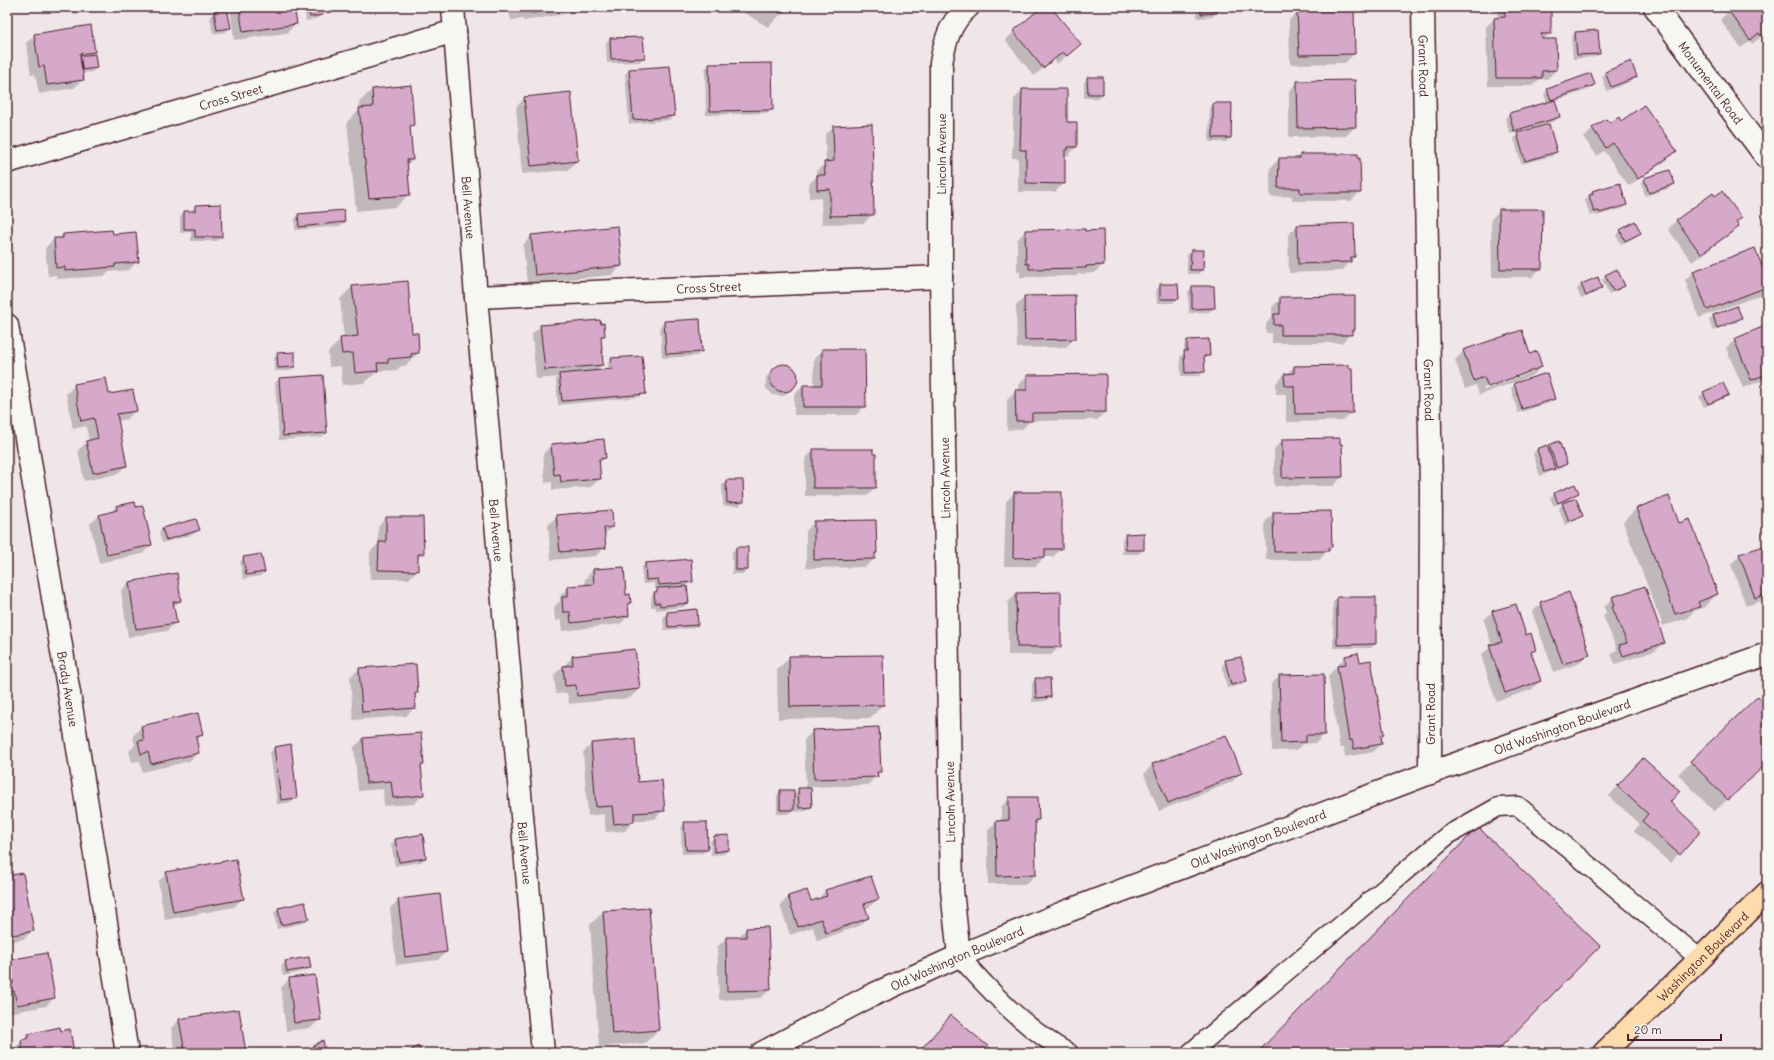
<svg xmlns="http://www.w3.org/2000/svg" width="1774" height="1060" viewBox="0 0 1774 1060" font-family="Delius,sans-serif">
<style>
.shadow{fill:#0003;fill-rule:evenodd}
.building{fill:#d6a8ca;stroke:#4a1f2b}
.lines{fill:none;stroke-linecap:round;stroke-linejoin:round}
.lane-casing{stroke:#4a1f2b;stroke-width:21}
.street-casing{stroke:#4a1f2b;stroke-width:25}
.primary-casing{stroke:#4a1f2b;stroke-width:25}
.lane{stroke:#f6f6f2;stroke-width:18}
.street{stroke:#f6f6f2;stroke-width:22}
.primary{stroke:#fcdcac;stroke-width:22}
.labels{text-anchor:middle;dominant-baseline:central;stroke-width:4;stroke-linejoin:round;paint-order:stroke}
.street-label{font-size:12px;fill:#4a1f2b;stroke:#f6f6f2}
</style>
<rect width="100%" height="100%" fill="#f0e6ea"/>
<filter id="ink" filterUnits="userSpaceOnUse"><feTurbulence type="fractalNoise" baseFrequency=".025" numOctaves="2"/><feDisplacementMap in="SourceGraphic" scale="8" xChannelSelector="R" yChannelSelector="G"/><feConvolveMatrix kernelMatrix="1 2 1 2 8 2 1 2 1" color-interpolation-filters="sRGB"/></filter>
<g filter="url(#ink)">
<path class="shadow" d="M72,7H95V8L91,12L73,14Z
M230,7H293L295,24L287,33L234,40Z
M304,7H321L322,14L318,18L306,21Z
M508,7H592L589,10L523,21V19L511,20Z
M739,7H785L781,14L768,27L738,9Z
M1044,7H1050L1080,44L1057,64L1054,59L1034,76L1005,40Z
M1197,7H1215L1216,13L1212,17L1197,18Z
M1498,7H1550V33L1543,40L1556,70L1547,79H1540L1532,86H1488L1486,27L1494,19H1497Z
M1731,7H1767V32L1752,44L1750,41L1741,48L1720,20L1729,11L1728,10Z
M226,9L230,27L226,32L213,34L210,16L214,12Z
M1298,12L1354,54L1345,63L1290,64L1289,20Z
M1575,33L1599,53L1595,57L1573,59L1571,37Z
M35,35L94,52L90,56L96,68L92,72L82,73L83,79L74,88L39,94L35,74L31,75L26,43Z
M610,39L644,57L639,62L607,63L606,43Z
M709,65L772,109L768,113L706,115L705,69Z
M669,67L674,116L669,120L629,124L625,74L629,70Z
M1606,73L1636,77L1632,81L1607,91L1602,77Z
M1088,78L1102,94L1098,98H1084V82Z
M1298,82L1355,127L1346,136L1289,137V91Z
M1594,85L1590,89L1555,101L1559,117L1555,121L1529,129L1556,152L1552,156L1521,164L1514,138L1520,131L1510,134L1505,118L1509,114L1547,103L1544,94L1548,90Z
M372,90L413,125L410,128L412,160L407,165L409,194L396,207L356,211L347,122L360,109L359,102Z
M1023,90L1066,123L1076,147L1068,156L1064,155V183L1055,192H1018V158H1012L1014,99Z
M525,98L577,161L568,170L522,174L516,107Z
M1214,104L1230,138L1226,142H1209L1210,108Z
M1621,123L1675,151L1667,160L1629,186L1604,151L1597,156L1584,138L1593,129Z
M834,127L873,214L864,223L822,224L821,197L809,198V184L816,177V171L826,163L825,135Z
M1300,155L1360,192L1351,201H1292V196L1270,197V168L1279,159H1296Z
M1645,179L1674,184L1670,188L1645,196L1641,183Z
M1593,192L1626,205L1621,209L1596,216L1595,214L1590,216L1585,200Z
M1713,195L1740,218L1735,223L1738,226L1729,235L1692,262L1668,229L1676,221Z
M220,205L221,237L217,241H191V232L180,233V216L184,212H191L196,206Z
M1500,210L1541,268L1532,277H1492L1491,219Z
M299,215L344,222L340,226L295,230V219Z
M1635,222L1640,233L1636,237L1621,244L1616,235Z
M1297,226L1354,257L1342,271L1289,273L1288,235Z
M1025,231L1103,265L1094,273L1078,274L1077,276L1020,277V272H1017V240Z
M63,234L112,235L138,261L129,270L109,272L105,276L57,279L56,275L48,276L45,248L54,239H59Z
M531,236L621,266L612,275L527,283L523,245Z
M1191,251L1202,270L1198,274H1187V255Z
M1693,272L1767,282V288L1760,295L1699,318L1685,280Z
M1606,275L1623,285L1619,290L1609,294L1602,280Z
M1597,279L1601,288L1597,292L1581,299L1577,289L1581,285Z
M1161,285L1177,299L1173,303H1157L1156,290Z
M353,286L411,334L418,353L405,366H401L397,370L378,371L364,383L342,385L341,366L329,367L328,352L341,339L344,338L340,299Z
M1192,287L1214,308L1209,312L1189,313L1188,292Z
M1025,297L1075,338L1066,347L1017,348L1016,306Z
M1281,298L1354,329L1342,343H1272V333H1266V324L1272,317V307Z
M1737,307L1741,318L1737,322L1713,331L1709,320L1713,316Z
M664,322L701,352L697,356L662,358L660,326Z
M541,326L604,335L600,339L602,365L596,371L608,370V363L612,359L644,393L640,397L558,405L556,379L558,377L536,379L532,334Z
M1767,326V378L1743,388L1726,348L1735,340Z
M1188,341L1209,355L1203,360L1204,371L1200,376H1181L1180,357L1184,353V345Z
M822,350L865,406L856,415H794V395L803,386H814V359Z
M1464,351L1530,355L1541,367L1533,375L1479,395L1476,385L1465,389L1455,360ZM1532,370V372L1484,390L1483,388Z
M294,353V367L290,371H274V358L278,354Z
M778,365H789L797,373L796,383L784,396L773,395L766,388V377Z
M1294,367L1348,369L1352,412L1343,421L1286,422V394H1276V383Z
M1105,375V412L1097,420L1030,421L1022,429L1007,430V400L1015,391H1018V385L1027,376Z
M279,379L326,433L321,437L279,440L275,383Z
M1515,384L1554,399L1549,403L1518,413L1511,388Z
M75,385L108,395L136,410L127,419L117,421L126,466L117,474L84,481L78,450L89,441L86,426L73,429L66,394Z
M1704,393L1727,395L1723,399L1704,407L1699,397Z
M1283,440L1342,477L1333,486H1274V449Z
M1558,443L1566,464L1561,468L1540,476L1533,454L1537,449L1546,447L1547,448Z
M551,445L605,458L599,464L600,478L591,487L552,490V482L545,483L543,454Z
M814,450L872,455L875,487L867,496H805V459Z
M726,481L743,502L739,506H723L722,485Z
M1574,486L1578,493L1569,499L1581,516L1577,520L1565,525L1559,508L1565,501L1554,506L1550,498L1554,494Z
M1014,493L1061,548L1053,557H1044L1036,566H1004L1006,502Z
M1668,497L1679,525L1717,594L1704,607L1694,611L1686,619L1663,626L1623,522L1636,509Z
M117,506L151,545L142,554L99,563L90,524L99,516L110,513Z
M1274,513L1331,547L1319,560H1266L1265,522Z
M557,516L612,527L604,535L605,547L596,556L551,560L548,525Z
M386,518L423,554L417,559V570L409,579H370V552L378,544V527Z
M875,521L876,553L874,555V559L865,567L806,568V531L814,522Z
M163,528L199,530L194,534L162,543L159,533Z
M1126,535L1143,549L1139,554H1122V539Z
M1767,546V595L1761,601L1746,606L1731,564L1740,555Z
M736,548L747,570L743,574H732V552Z
M244,558L264,572L260,576L243,579L240,562Z
M645,564L692,582L686,586L688,603L684,607L656,610V607H651V597L658,588H655L654,583L643,584L641,568Z
M593,570L626,596L630,602L627,605L628,616L620,624L562,631L561,620L555,621L554,607L560,601V596L568,587L585,586V579Z
M129,582L180,601L173,607L176,622L167,631L128,637L121,591Z
M1017,594L1060,646L1051,655H1008V602Z
M1337,598L1375,644L1371,648H1333V602Z
M1613,598L1664,643L1655,651L1615,664L1611,654L1617,649L1603,616L1606,613L1604,607Z
M1541,603L1589,654L1580,663L1554,672L1532,612Z
M1492,612L1525,636L1535,650L1530,654L1540,681L1531,690L1496,701L1481,655L1492,646L1484,620Z
M667,613L697,624L693,628L664,630L663,617Z
M573,657L639,689L630,698L569,704L567,693L556,694L554,675Z
M790,657L883,705L870,718L778,719L777,670Z
M1345,657L1383,734L1380,736L1381,744L1373,752L1345,757L1344,748H1340L1328,676Z
M1226,661L1246,681L1242,685L1227,688L1222,666Z
M415,665L417,692L414,695L415,707L406,716L353,720L350,677L359,669Z
M1280,676L1324,735L1316,743L1303,744L1296,750L1272,751L1271,684Z
M1036,679L1050,697L1046,701L1032,702V683Z
M1767,707V762L1714,812L1678,774L1691,762Z
M141,727L202,735L196,741L198,752L190,761L142,772L140,761L132,762L129,751L135,745L133,736Z
M813,731L880,771L868,785L810,787L811,807L807,811L795,812V808L789,814H777V795L781,791L793,795L799,789H806L804,740Z
M1226,736L1240,773L1232,782L1159,811L1144,774L1152,765Z
M363,739L423,765L420,768L423,795L414,804L384,806L383,789L358,791L354,747Z
M592,744L637,783L663,810L655,819L633,821L625,831L606,832L604,814L588,816L583,752Z
M275,748L296,798L292,802L277,804L270,752Z
M1634,768L1700,831L1670,863L1634,831L1640,824L1609,796Z
M1010,798H1037L1038,820L1034,824L1035,875L1026,884H988V830L996,822H1001V807Z
M685,823L707,849L703,853L682,854L681,828Z
M422,835L425,858L421,862L395,866L391,844L395,840Z
M714,837L728,850L724,854L711,855L710,841Z
M167,873L243,898L234,907L165,920L158,882Z
M7,877L32,931L24,939L7,942Z
M825,891L878,899L869,907L865,909L868,918L859,926L817,941L813,927L790,935L780,906L788,897L810,902L817,900Z
M399,900L446,952L438,960L396,965L390,908Z
M304,903L307,919L303,923L277,929L274,913L278,909Z
M603,912L658,1030L645,1043L599,1047L590,925Z
M746,929L770,989L761,998L719,1000L717,947L726,938H737Z
M46,954L54,998L46,1006L8,1013L7,963L9,961Z
M286,962L310,967L305,971L283,976L281,966Z
M289,979L320,1019L311,1028L286,1031L281,988Z
M951,1016L994,1053H917Z
M179,1020L245,1053H175L171,1028Z
M1767,1026V1038L1761,1032Z
M29,1035L73,1053H13L12,1050Z"/>
<path class="building" d="M76,7H96V8L76,11Z
M239,7H294L297,24L243,32Z
M308,7H322L323,15L310,17Z
M518,7H569L532,13L531,11L519,12Z
M769,7H786L782,14Z
M1042,7H1051L1081,44L1067,56L1063,52L1043,68L1013,31Z
M1201,7H1216L1217,13L1201,14Z
M1505,7H1551V34H1541L1542,39H1556L1557,70L1542,71V78H1496L1494,18L1505,17Z
M1733,7H1767V31L1761,36L1759,33L1750,40L1728,10Z
M227,8L231,28L217,30L214,11Z
M1354,9L1355,54L1299,55L1297,11Z
M91,25L95,52L80,54L84,80L47,85L44,66L39,67L34,34Z
M1598,30L1600,54L1577,55L1575,32Z
M643,37L645,58L611,59L610,38Z
M95,54L97,68L82,70L80,56Z
M1631,61L1637,77L1611,87L1605,72Z
M772,63L773,110L710,111L709,64Z
M670,66L675,116L633,120L629,69Z
M1591,73L1595,85L1551,100L1547,89Z
M1087,77H1103V94H1088Z
M1355,80L1356,127L1298,128L1297,81Z
M411,85L414,125L410,126L413,160H407L410,195L369,198L359,108L373,107L372,89Z
M1022,89H1067V122H1077V147H1068V150H1065V184L1026,183V150H1020Z
M571,92L578,161L531,166L524,97Z
M1555,100L1560,117L1514,131L1509,113Z
M1213,103H1232L1231,138H1213Z
M1644,105L1677,151L1638,179L1613,143L1606,148L1592,128L1606,119L1610,123L1619,117L1621,121Z
M872,124L874,215L830,216V189L817,190V175H825L824,162L834,161L833,126Z
M1549,124L1557,152L1525,161L1517,133Z
M1300,154H1358V159L1360,158L1361,193H1300V188H1278L1279,158H1300Z
M1670,170L1675,184L1649,193L1644,178Z
M1620,183L1627,205L1600,213L1599,211L1594,212L1589,195L1593,194L1592,191Z
M1722,191L1742,218L1736,222L1739,227L1701,254L1676,220L1713,193L1715,196Z
M221,204L222,237H195V229H184V211H195V205Z
M1499,209H1543L1542,269H1500Z
M344,210L345,222L299,227L298,214Z
M1635,221L1641,233L1625,241L1620,230Z
M1354,223L1355,257H1351V262L1298,264L1297,225Z
M618,226L622,266L535,275L531,235Z
M1085,229V231L1103,230L1104,265L1086,266V268L1029,269V264H1026L1025,230Z
M112,230L113,234L136,232L139,262L115,264V267L65,271V267L56,268L54,238H63V234Z
M1755,248L1767,279V287L1707,310L1693,271Z
M1191,250H1204L1203,270H1190Z
M1617,269L1625,286L1613,291L1605,275Z
M1598,277L1602,288L1586,296L1581,284Z
M408,281L412,333H418L419,353L411,354V357L388,359V363H377L378,371L355,373L353,353L342,354L340,338L358,336L352,286Z
M1160,284H1178L1179,299H1160Z
M1192,286H1214L1215,308L1192,309Z
M1075,295L1076,339L1025,340L1024,296Z
M1355,296V330H1352V335H1281V325H1274V314H1280V297Z
M1737,306L1742,318L1717,328L1713,315Z
M700,319L702,352L666,354L664,321Z
M600,320L601,324L604,323L605,336H601L603,365L545,370L540,325Z
M1767,325V374L1751,380L1734,339Z
M1522,330L1530,354L1537,351L1542,367L1488,387L1484,377L1474,381L1463,350Z
M1209,339L1210,356H1204L1205,372L1185,373L1184,351H1187V340Z
M822,349H865L866,407H803V385H822Z
M295,352V367L278,368L277,353Z
M642,356L646,394L562,401L559,374L612,369L611,358Z
M770 378a14 14 0 1 1 28 0a14 14 0 1 1-28 0Z
M1349,365V368H1352L1353,413L1295,414L1294,386H1285L1284,374L1294,373V366Z
M1547,373L1555,399L1522,409L1514,383Z
M1106,374V412L1032,413V421H1016L1015,390H1027V375Z
M323,375L327,433L283,436L279,378Z
M106,378L109,394L133,390L137,411L117,414L127,466L93,473L86,441L98,438L94,418L81,421L74,384Z
M1723,383L1729,395L1708,404L1703,392Z
M1340,438V444H1342L1343,477L1282,478V439Z
M604,439L606,458L599,459L601,479L561,482L560,474L554,475L551,444Z
M1559,441L1567,464L1557,468L1549,445Z
M1547,445L1555,469L1544,472L1537,449Z
M813,449H873V454H876V488H813Z
M726,480H743L744,502L727,503Z
M1575,484L1579,493L1558,503L1554,493Z
M1014,492H1062V549H1045V557L1013,558Z
M1669,496L1679,523L1690,519L1718,594L1698,602L1700,607L1675,614L1636,508Z
M1576,498L1583,516L1569,521L1562,503Z
M135,502L136,507L143,506L152,545L107,555L99,515L117,510L116,506Z
M612,510L613,527L604,528L606,548L560,552L556,515Z
M1331,511L1332,547H1329V551L1274,552L1273,512Z
M386,517H423L424,554H418V571L378,570L379,542H386Z
M196,519L200,530L166,540L162,528Z
M876,520L877,553H875V559L814,560V521Z
M1144,533V550H1126L1125,534Z
M1767,545V594L1755,598L1739,554Z
M736,547H748V570H736Z
M261,554L265,572L246,575L243,557Z
M691,559L693,582L659,585L658,579L646,580L645,563Z
M624,567L626,595L630,594L631,603H628L629,616L571,623L570,612H563L562,597H568V586L594,584L593,569Z
M177,573L181,601L173,602L177,623L136,629L129,582Z
M687,586L689,603L660,606V603H655L654,592H657V588Z
M1645,586L1665,643L1623,656L1619,645L1627,643L1612,607L1615,605L1612,597Z
M1061,592V647H1017L1016,593Z
M1569,592L1590,655L1563,664L1540,602Z
M1337,597H1376V644L1337,645Z
M1516,604L1526,635L1531,633L1536,650L1531,652L1541,681L1505,693L1489,645L1502,642L1492,611Z
M697,609L698,625L668,627L667,612Z
M635,649L640,689L577,696L576,685L565,686L563,666L573,665L572,656Z
M1358,653L1360,662L1371,660L1384,734L1381,735L1382,744L1354,749L1352,740H1349L1337,666L1346,665L1345,656Z
M883,655L884,705L790,707L789,656Z
M1241,657L1247,681L1231,685L1225,660Z
M416,664L418,693H415L416,708L362,712L359,668Z
M1324,674L1325,735H1306V742L1281,743L1279,675Z
M1035,678H1050L1051,697L1036,698Z
M1758,696L1767,705V763L1728,800L1690,761Z
M198,713L203,735L196,737L199,753L151,764L148,752L141,754L138,741L144,740L141,726Z
M879,727L881,772H877L878,777L814,779L812,730Z
M421,733L424,765H421L424,795L393,798L391,781L366,783L363,738Z
M1226,735L1242,773L1168,803L1152,764Z
M635,739L638,782L662,780L665,811L634,813V822L614,824L612,806L596,807L591,743Z
M291,744L297,798L281,800L274,747Z
M1643,758L1680,791L1670,802L1701,831L1680,855L1642,821L1648,814L1617,786Z
M798,788H811L812,807L799,808Z
M780,790H794V810H780Z
M1009,797H1038L1039,820H1035L1036,875L997,876L996,821L1009,820Z
M684,822H707L708,850H686Z
M1478,827L1600,946L1495,1053H1257Z
M423,834L426,858L399,862L395,839Z
M729,835V850L714,852V836Z
M236,859L244,899L173,912L166,872Z
M23,873L34,931L7,936V876Z
M871,876L879,899L864,904L869,918L826,933L821,919L798,927L788,896L807,890L811,901L827,896L825,890Z
M440,894L447,952L405,957L398,899Z
M305,902L309,919L281,925L278,908Z
M649,908L659,1030L612,1034L603,911Z
M768,927L771,990L727,991L726,937H746V928Z
M47,953L55,998L17,1005L14,991L12,992L10,985L13,984L9,960Z
M309,957L311,968L287,972L285,961Z
M315,975L321,1020L294,1023L289,978Z
M239,1009L246,1053H185L179,1019Z
M951,1015L996,1053H918Z
M60,1027L61,1031L70,1029L74,1053H23L21,1040L29,1038L28,1034Z
M323,1040L325,1053H303Z
M418,1046L422,1053H407Z"/>
<g class="lines">
<g class="lane-casing">
<path id="lane" d="M959,956C991,992 1026,1030 1069,1053
M1190,1053L1448,835L1498,807L1518,806L1700,959"/>
</g>
<g class="street-casing">
<g id="street">
<path id="s1" d="M453,7L476,297L543,1053"/>
<path id="s2" d="M1423,7L1431,490L1430,773"/>
<path id="s3" d="M1655,7L1767,158"/>
<path id="s4" d="M7,162L455,31"/>
<path id="s5" d="M476,297L941,277"/>
<path id="s6" d="M7,325L69,693L127,1053"/>
<path d="M959,956L952,890L941,277V63C945,41 950,22 968,7"/>
<path id="s7" d="M762,1053L868,997L959,956L1060,914L1430,773L1767,654"/>
</g>
</g>
<g class="primary-casing">
<g id="primary">
<path id="s8" d="M1604,1053L1767,893"/>
</g>
</g>
<use href="#lane" class="lane"/>
<use href="#street" class="street"/>
<use href="#primary" class="primary"/>
</g>
</g>
<g class="labels">
<g class="street-label">
<text stroke="none"><textPath href="#s2" startOffset="59">Grant Road</textPath></text>
<text stroke="none"><textPath href="#s3" startOffset="94">Monumental Road</textPath></text>
<text stroke="none"><textPath href="#s4" startOffset="233">Cross Street</textPath></text>
<text transform="translate(941 154) rotate(-90)">Lincoln Avenue</text>
<text stroke="none"><textPath href="#s1" startOffset="201">Bell Avenue</textPath></text>
<text stroke="none"><textPath href="#s5" startOffset="233">Cross Street</textPath></text>
<text stroke="none"><textPath href="#s2" startOffset="383">Grant Road</textPath></text>
<text transform="translate(945 478) rotate(-91)">Lincoln Avenue</text>
<text stroke="none"><textPath href="#s1" startOffset="525">Bell Avenue</textPath></text>
<text stroke="none"><textPath href="#s6" startOffset="369">Brady Avenue</textPath></text>
<text transform="translate(1430 714) rotate(-90)">Grant Road</text>
<text stroke="none"><textPath href="#s7" startOffset="865">Old Washington Boulevard</textPath></text>
<text transform="translate(950 802) rotate(-91)">Lincoln Avenue</text>
<text stroke="none"><textPath href="#s7" startOffset="541">Old Washington Boulevard</textPath></text>
<text stroke="none"><textPath href="#s1" startOffset="849">Bell Avenue</textPath></text>
<text stroke="none"><textPath href="#s8" startOffset="138">Washington Boulevard</textPath></text>
<text stroke="none"><textPath href="#s7" startOffset="217">Old Washington Boulevard</textPath></text>
</g>
</g>
<rect width="1774" height="1060" fill="none" stroke="#f6f6f2" stroke-width="24"/>
<rect x="12" y="12" width="1750" height="1036" fill="none" stroke="#4a1f2b" stroke-width="1.5" filter="url(#ink)"/>
<path d="M1628 1034v6h93v-6" fill="none" stroke="#4a1f2b" stroke-width="2"/>
<text x="1634" y="1034" font-size="12" fill="#4a1f2b" stroke="#f6f6f2" stroke-width="3" paint-order="stroke">20 m</text>
</svg>
